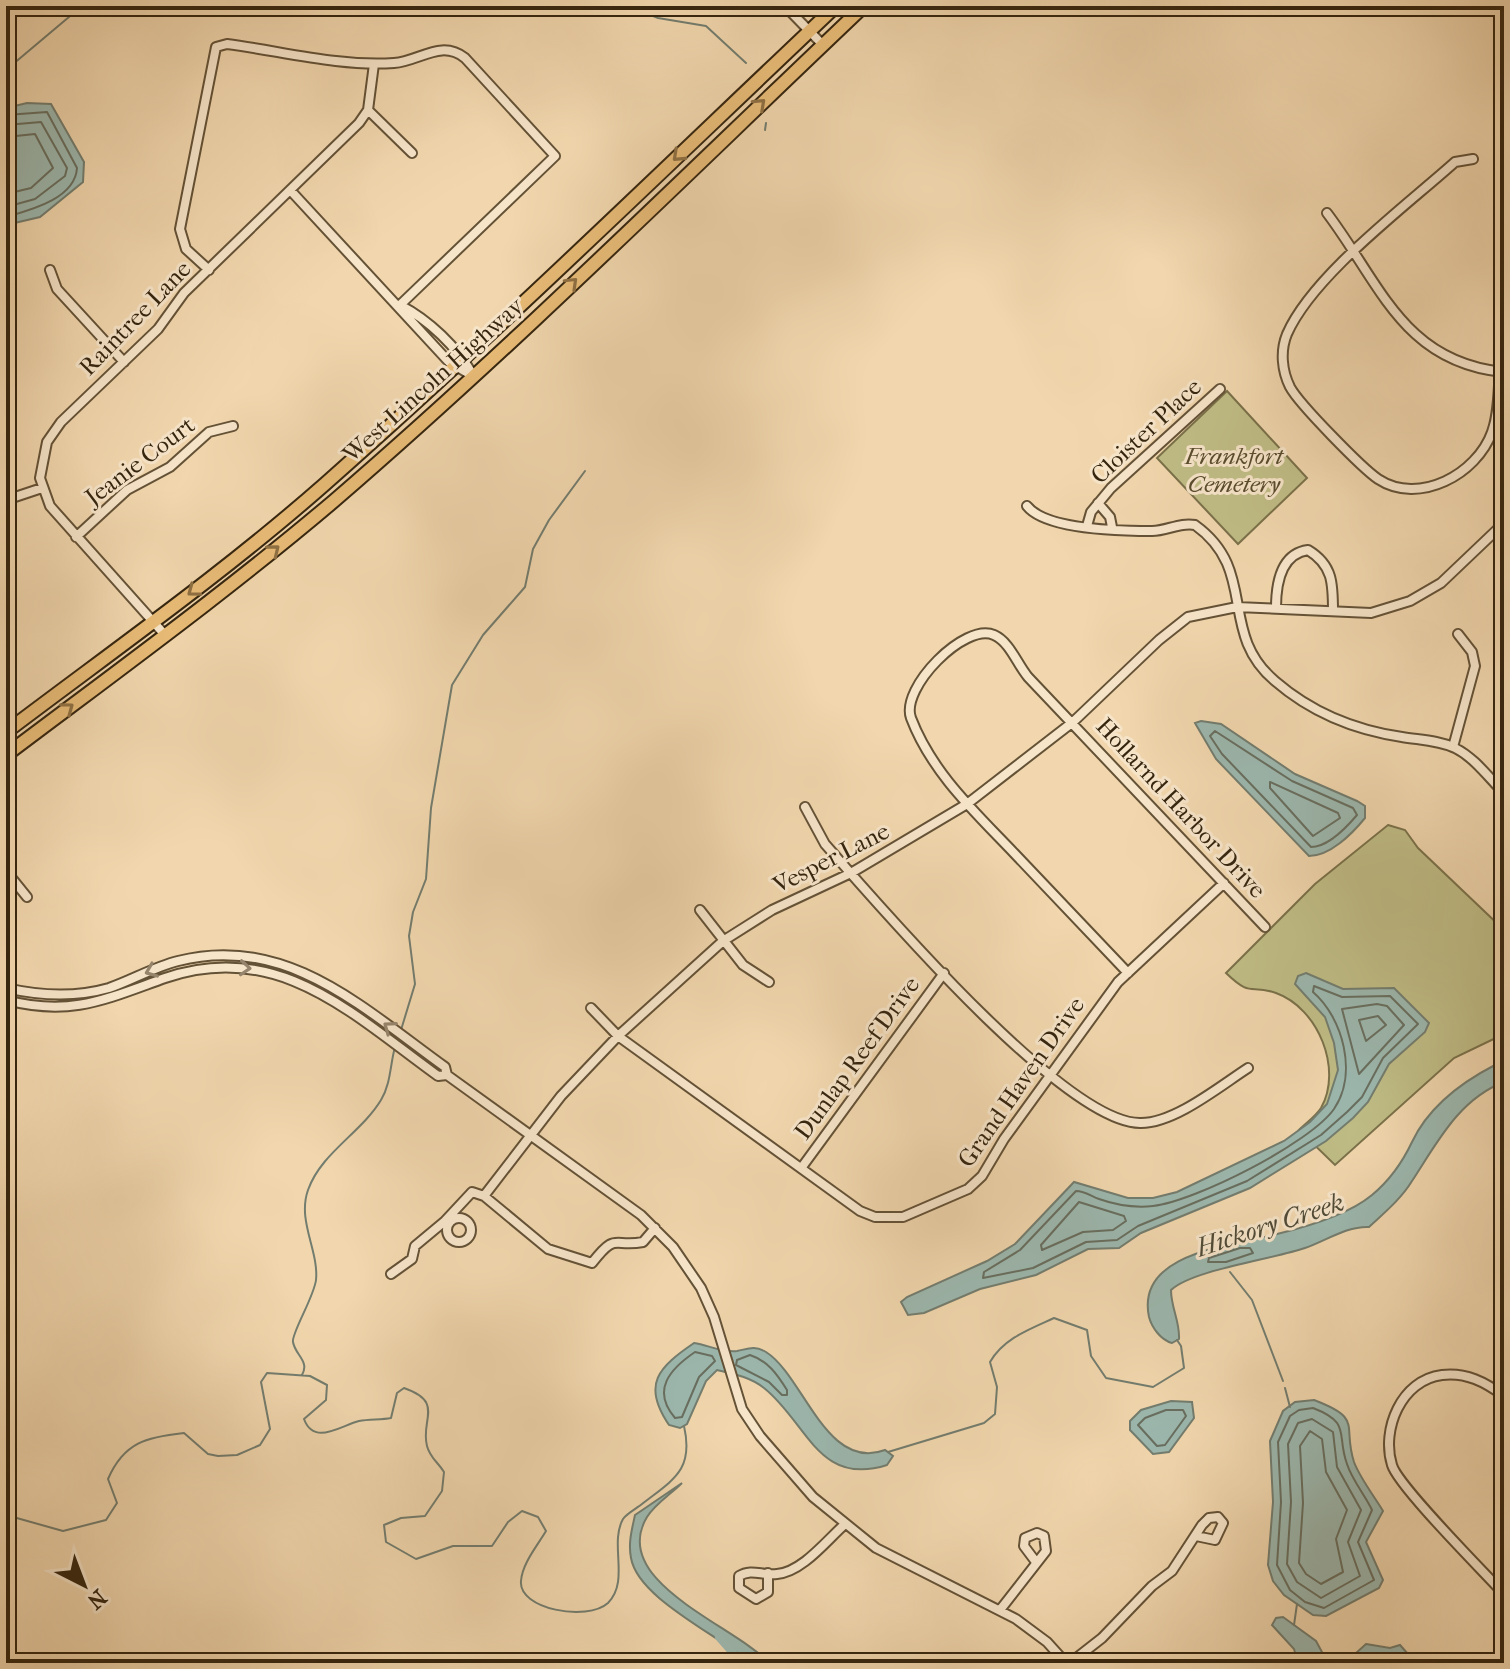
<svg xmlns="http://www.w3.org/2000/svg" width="1510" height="1669" viewBox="0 0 1510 1669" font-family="'IM FELL French Canon',serif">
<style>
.green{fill:#c0bd86;stroke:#7a714a;stroke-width:2}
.water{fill:#9cb8af;stroke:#737d6f;stroke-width:2}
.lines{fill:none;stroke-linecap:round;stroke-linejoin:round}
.shore{stroke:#686e5f;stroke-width:2}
.stream{stroke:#737d6f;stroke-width:2}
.canal{stroke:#9cb8af;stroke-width:8}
.street-casing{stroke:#645237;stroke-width:12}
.primary-casing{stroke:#35250f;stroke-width:16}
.street{stroke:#f7e5ca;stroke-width:8}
.primary{stroke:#e9bc77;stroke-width:12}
.oneway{stroke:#8f7043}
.oneway2{stroke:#96856c}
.labels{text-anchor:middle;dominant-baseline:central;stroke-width:6;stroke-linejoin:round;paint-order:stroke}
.street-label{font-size:24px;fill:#35250f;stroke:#f7e5ca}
.park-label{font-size:24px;font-style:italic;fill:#584b2d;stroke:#f7e5ca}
.water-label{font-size:26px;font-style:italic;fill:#4f4a37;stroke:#f7e5ca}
</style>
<rect width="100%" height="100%" fill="#f2d7ae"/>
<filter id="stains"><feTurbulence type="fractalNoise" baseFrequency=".0025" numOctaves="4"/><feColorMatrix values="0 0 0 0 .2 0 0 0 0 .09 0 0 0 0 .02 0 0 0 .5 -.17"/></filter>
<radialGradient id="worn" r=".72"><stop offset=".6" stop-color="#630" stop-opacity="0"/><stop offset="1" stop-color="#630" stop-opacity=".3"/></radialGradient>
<path class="green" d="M1227,391L1307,478L1238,544L1157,458Z
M1388,825L1405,830L1418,848L1504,930V1034L1454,1058L1335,1165L1299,1130C1305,1124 1316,1116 1321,1108C1343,1069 1318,1008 1276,993C1249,983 1253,999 1226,973L1315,884Z"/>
<path class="water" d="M27,103L51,104L84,162L83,182L40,217L6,225V108Z
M1201,721L1221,724L1295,774L1357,801L1365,806V818C1352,834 1330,856 1309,856L1216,759L1195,723Z
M1306,973L1343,989L1394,988L1429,1023L1425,1032L1389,1064L1368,1102L1353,1118L1326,1141L1250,1188L1141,1233L1119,1248L1088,1249L1036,1275L980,1289L924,1313L908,1315L901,1302L907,1297L987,1261L1015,1244L1074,1182L1128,1198H1153L1177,1192L1284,1141L1310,1122L1327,1104L1338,1070L1334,1043L1325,1017L1295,984L1298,976Z
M1495,1065L1504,1066V1082C1459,1099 1437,1143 1412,1181C1401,1199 1384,1213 1369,1227C1346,1226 1326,1241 1305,1248C1273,1259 1192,1270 1171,1290C1171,1308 1180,1321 1179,1339L1172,1343C1161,1340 1152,1328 1149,1317C1135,1251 1237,1245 1277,1234C1306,1227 1348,1215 1372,1195C1389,1181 1403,1161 1412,1142C1429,1106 1462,1082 1495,1065Z
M694,1343C708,1345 723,1353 737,1351C748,1349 754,1345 766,1352C804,1376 826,1472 885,1450L893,1456L887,1465C818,1487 807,1422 764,1388C750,1377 734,1374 717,1370L706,1381L687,1424L680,1428L669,1425C641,1384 659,1367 694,1343Z
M1314,1400C1364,1419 1342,1425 1354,1462C1360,1478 1374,1496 1383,1511L1366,1542L1383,1580L1379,1588L1326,1616L1313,1615L1284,1595L1273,1581L1268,1565L1273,1502L1270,1441L1283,1411L1295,1402Z
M1171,1401L1192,1402L1194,1418L1169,1452L1153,1454L1130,1430V1421L1141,1410Z
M682,1483C671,1494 655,1504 647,1517C608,1582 736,1626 769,1663H750C721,1636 638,1599 631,1558C628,1543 632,1529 635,1515Z
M1283,1617L1316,1641L1322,1652L1318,1663H1298L1294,1649L1272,1625L1276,1618Z
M1366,1644L1390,1648L1400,1645L1416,1663H1345Z"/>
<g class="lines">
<path class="shore" d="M6,115L47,112L77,168C75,199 30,210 6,217
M6,125L41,122L67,168L65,176L35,199L6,207
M6,137L35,134L53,168L31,188L6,194
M1215,731L1292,781L1353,808L1357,815C1346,828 1328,847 1311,847L1222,754L1210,736Z
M1270,782L1338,813L1340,818L1313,836L1270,788Z
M1314,986L1342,997L1390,996L1418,1024L1383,1058L1362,1097L1347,1112L1321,1135L1247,1181L1138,1226L1117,1240L1086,1242L1033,1268L983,1278L984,1272L1020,1250L1076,1191C1085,1191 1091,1196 1099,1199C1116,1205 1135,1208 1153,1206C1196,1201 1310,1143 1334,1109C1358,1074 1343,1018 1313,992Z
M1377,1004L1387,1006L1404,1025L1359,1074L1342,1009Z
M1378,1016L1386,1025L1366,1041L1359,1020Z
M1079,1202L1124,1216L1126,1221L1113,1230L1083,1232L1042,1250L1041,1245Z
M1240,1248H1250L1253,1253L1226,1262H1208L1209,1258Z
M695,1352L712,1356L715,1361L699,1377L682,1417L675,1418C651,1390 670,1369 695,1352Z
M750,1355C768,1361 777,1374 787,1390V1395H782L769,1382L736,1365L737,1360Z
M1313,1408C1352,1423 1336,1434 1347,1464C1352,1480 1365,1495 1372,1510L1358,1542L1374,1580L1324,1608L1305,1602L1290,1590L1277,1565L1281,1502L1278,1442L1290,1416L1299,1410Z
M1166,1410H1183L1186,1416L1165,1445L1157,1446L1138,1425L1145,1418Z
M1312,1419L1333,1432L1337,1467L1361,1510L1348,1542L1360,1576L1321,1598L1297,1582L1287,1564L1291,1502L1288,1444L1298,1423Z
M1310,1431L1322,1439L1326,1472L1347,1510L1336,1539L1343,1572L1321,1584L1306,1574L1299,1563L1303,1503L1300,1446Z"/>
<path class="stream" d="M629,6L658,18L706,26L746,63
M6,70L82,6
M765,130L766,123
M401,1030L415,984L409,936L413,912L426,879L431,808L452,685L483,635L525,587L533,549L549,520L585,471
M1230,1272L1252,1300L1283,1381
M302,1375C310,1361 295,1355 293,1342C291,1334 314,1297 316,1280C319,1251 297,1221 308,1190C321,1153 361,1133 381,1100C391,1083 390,1065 395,1047
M1285,1388L1290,1407
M888,1452L984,1423L995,1414L997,1387L990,1362C1004,1338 1030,1329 1054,1318L1087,1330L1091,1356L1106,1378L1153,1387L1184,1368L1181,1346L1177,1340
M6,1515L63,1531L106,1520L117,1503L108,1479C124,1442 147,1437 184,1433L208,1454L218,1456L237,1455L260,1445L270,1429L261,1382L267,1373L310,1376L327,1385L326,1400L304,1419C314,1446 340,1426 359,1421C370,1419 381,1420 391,1418L397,1393L404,1388C445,1402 420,1420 427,1446C430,1458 438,1462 444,1472L442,1491L425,1516L401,1518L384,1525L386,1542L416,1559L453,1546H492L508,1522L522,1511L538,1517L546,1531C537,1546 522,1564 521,1581C518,1609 587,1622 608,1603C630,1581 609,1544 623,1519C626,1514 637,1508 642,1504C674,1479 694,1470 684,1426
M1294,1625L1297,1604"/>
<path class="canal" d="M719,1637L742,1663"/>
<g class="street-casing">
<path id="street" d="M785,6L823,45
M368,110L412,153
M1473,159L1455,162C1406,206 1313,275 1287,334C1280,351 1282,371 1290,387C1299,404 1362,468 1378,479C1419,506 1477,474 1492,432C1499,413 1498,392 1500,372
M291,191L449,362L473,376
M1327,213C1380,283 1403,362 1503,372
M50,270L57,289L124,362
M209,270L186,249L180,229L216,47L227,44C281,51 340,67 394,63C420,61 441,39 465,58L555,156L400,305
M400,305C429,320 457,347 473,375
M6,500L42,488
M1098,503L1110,517L1112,527
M1027,506C1046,530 1122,531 1152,531C1167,531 1180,522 1195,525C1259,571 1217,632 1275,681C1312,713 1354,730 1402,737C1419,740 1438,740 1455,748C1475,758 1489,778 1504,793
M1087,526L1091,512L1111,488L1220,389
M76,537L127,490L170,467L209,432L233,426
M1276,608C1276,585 1280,554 1308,550C1333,565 1333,584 1333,611
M165,635L50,506L40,478L47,442L61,422L158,329L184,293L359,123L368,110L374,64
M1453,747L1475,666L1472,652L1458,634
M805,807L825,844C877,903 1066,1125 1141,1123C1175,1123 1220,1086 1248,1068
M6,871L27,897
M700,910L743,965L769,982
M1128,973C1090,933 1052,893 1014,853C975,812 932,773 911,718C900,688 965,622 994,635C1010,642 1017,664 1028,677L1265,927
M6,988C41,996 74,998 109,988C132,980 154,967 178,961C286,933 364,1009 445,1067L447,1075L641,1215L673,1247L701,1288L714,1317L742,1409L760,1436L813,1497L876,1548L1016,1619L1047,1642L1066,1663
M6,1000C71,1017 106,999 165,978C278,939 352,1014 438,1076L447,1075
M591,1008L618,1036L860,1211L875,1217H903L968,1189L982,1176L1004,1139L1118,982L1224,883
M802,1167L944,973
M484,1196L561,1096L618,1036L723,941L772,910L851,873L967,804L1073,722L1159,640L1188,617L1237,607L1371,613L1410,601L1441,583L1504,523
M447 1230a12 12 0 1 1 24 0a12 12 0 1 1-24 0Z
M448,1224L445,1221L472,1192L484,1196L548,1249L592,1263C617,1231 613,1248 643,1242L655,1228
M391,1274L412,1259L415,1246L445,1221
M1504,1396C1485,1382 1466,1372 1442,1375C1401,1380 1381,1430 1392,1465C1398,1486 1484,1572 1504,1594
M768,1573V1592L756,1599L739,1588V1576C752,1568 762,1576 777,1574C802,1572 826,1541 844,1525
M1000,1610L1046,1551L1044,1536L1037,1533L1025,1538L1024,1546L1036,1562
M1070,1663L1102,1638L1152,1586L1172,1571L1202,1525L1209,1518L1218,1517L1223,1523L1215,1540L1196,1536"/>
</g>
<g class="primary-casing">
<path id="primary" d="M6,732C113,651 224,573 325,484C500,329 667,166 836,6
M6,755C116,672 229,590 335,500C517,343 689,172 864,6"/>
</g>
<use href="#street" class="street"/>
<use href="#primary" class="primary"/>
</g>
<defs><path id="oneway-chevron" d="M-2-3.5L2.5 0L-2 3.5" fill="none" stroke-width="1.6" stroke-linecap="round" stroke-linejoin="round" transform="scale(2)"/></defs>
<g class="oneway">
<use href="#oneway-chevron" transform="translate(760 104) rotate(-43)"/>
<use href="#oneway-chevron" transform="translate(678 156) rotate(137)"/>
<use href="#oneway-chevron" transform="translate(572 283) rotate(-44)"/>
<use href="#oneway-chevron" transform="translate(274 550) rotate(-39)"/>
<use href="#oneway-chevron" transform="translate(193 591) rotate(143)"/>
<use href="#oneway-chevron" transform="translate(68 708) rotate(-37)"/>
</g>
<g class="oneway2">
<use href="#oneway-chevron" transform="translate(245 968) rotate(4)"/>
<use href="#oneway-chevron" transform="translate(151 971) rotate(158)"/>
<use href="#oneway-chevron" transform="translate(389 1027) rotate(-144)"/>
</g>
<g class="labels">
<g class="street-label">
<text transform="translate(135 318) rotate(-46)">Raintree Lane</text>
<text transform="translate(433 380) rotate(-42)">West Lincoln Highway</text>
<text transform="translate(1146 431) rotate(-43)">Cloister Place</text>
<text transform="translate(140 461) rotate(-37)">Jeanie Court</text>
<text transform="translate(1181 808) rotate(47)">Hollarnd Harbor Drive</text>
<text transform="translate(831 858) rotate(-27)">Vesper Lane</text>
<text transform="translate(857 1058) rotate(-54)">Dunlap Reef Drive</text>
<text transform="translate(1021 1082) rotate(-55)">Grand Haven Drive</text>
</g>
<g class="park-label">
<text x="1234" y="456">Frankfort<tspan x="1234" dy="28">Cemetery</tspan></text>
</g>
<g class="water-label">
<text transform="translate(1270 1225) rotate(-18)">Hickory Creek</text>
</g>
</g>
<rect width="1510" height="1669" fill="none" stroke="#f2d7ae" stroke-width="32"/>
<rect x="8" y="8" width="1494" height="1653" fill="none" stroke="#35250f" stroke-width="4"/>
<rect x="16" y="16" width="1478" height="1637" fill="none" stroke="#35250f" stroke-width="2"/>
<g transform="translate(84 1585) rotate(138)" stroke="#f7e5ca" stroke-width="6" paint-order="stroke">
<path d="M0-6L14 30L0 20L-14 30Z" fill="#35250f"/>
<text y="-12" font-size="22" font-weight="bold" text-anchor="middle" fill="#35250f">N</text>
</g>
<rect width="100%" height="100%" filter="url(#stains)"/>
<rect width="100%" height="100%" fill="url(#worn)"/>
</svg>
